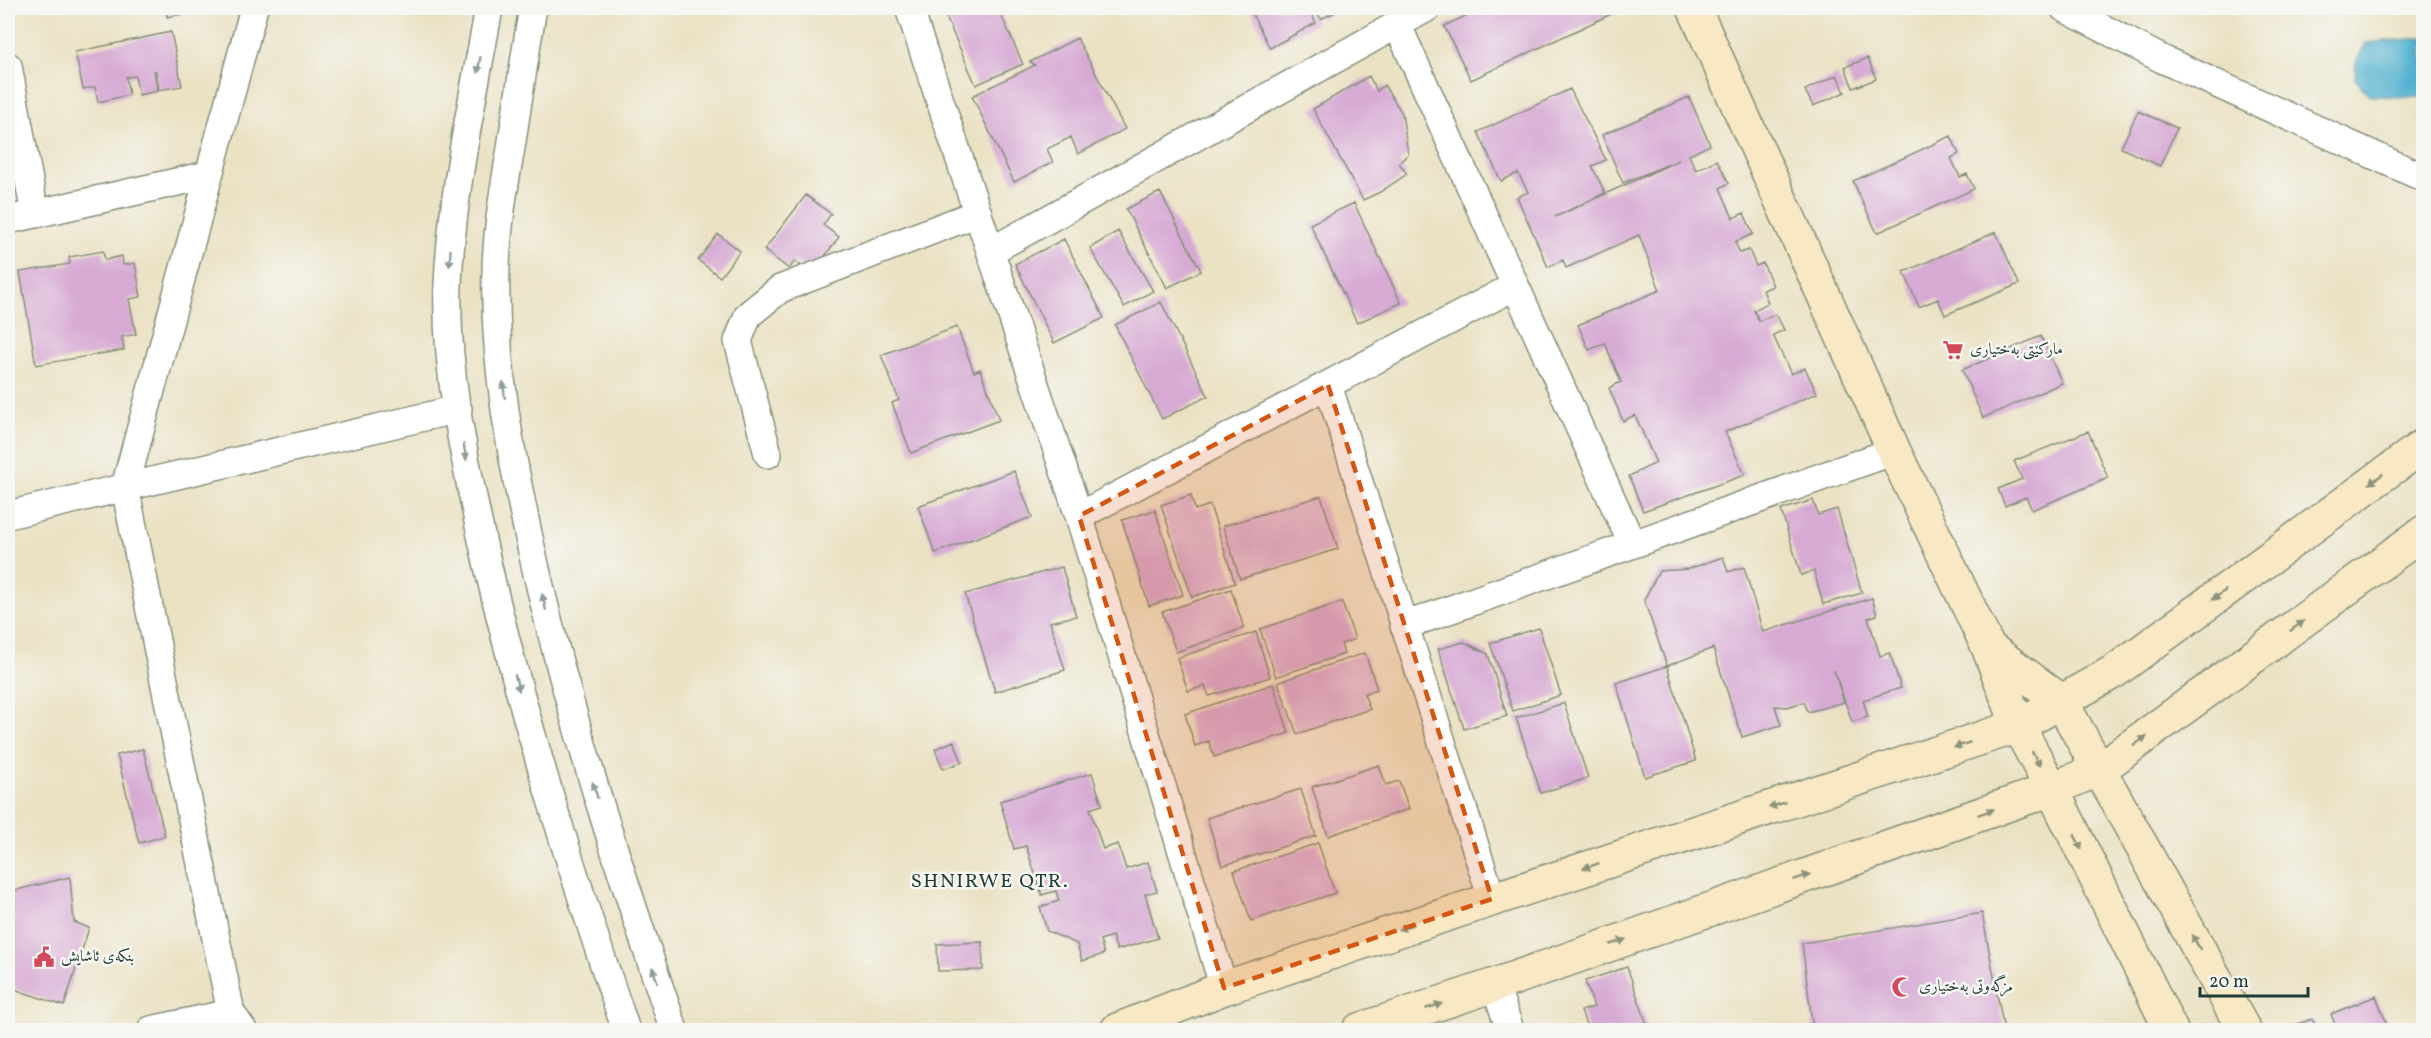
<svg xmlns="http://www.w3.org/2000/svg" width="2431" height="1038" viewBox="0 0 2431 1038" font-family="Vollkorn,Amiri,serif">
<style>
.water{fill:#51b1d0;stroke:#387782;stroke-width:1.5}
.building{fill:#d7aad4}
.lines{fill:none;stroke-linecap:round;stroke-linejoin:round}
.street-casing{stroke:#85907c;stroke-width:30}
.secondary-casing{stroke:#85907c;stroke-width:36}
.street{stroke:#fff;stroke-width:27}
.secondary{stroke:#f8e8c3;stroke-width:33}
.oneway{fill:#8f9e9a}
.oneway2{fill:#8c927c}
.marked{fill:#d45610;fill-opacity:0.2;stroke:#d45610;stroke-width:4.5;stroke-dasharray:12 8;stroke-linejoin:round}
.labels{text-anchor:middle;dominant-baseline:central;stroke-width:5;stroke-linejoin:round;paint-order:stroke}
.poi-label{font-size:16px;fill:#1f3d34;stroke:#f6f6f2;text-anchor:start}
.quarter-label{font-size:20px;letter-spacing:1.5px;fill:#1f3d34;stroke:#f6f6f2}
</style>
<rect width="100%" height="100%" fill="#f6f6f2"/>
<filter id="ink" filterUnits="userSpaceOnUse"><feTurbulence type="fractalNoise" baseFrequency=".0167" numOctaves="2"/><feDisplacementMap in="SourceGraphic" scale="12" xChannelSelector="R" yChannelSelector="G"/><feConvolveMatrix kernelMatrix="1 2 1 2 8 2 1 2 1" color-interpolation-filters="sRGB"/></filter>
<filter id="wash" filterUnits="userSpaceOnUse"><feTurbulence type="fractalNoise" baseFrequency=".008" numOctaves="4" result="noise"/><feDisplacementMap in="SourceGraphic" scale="24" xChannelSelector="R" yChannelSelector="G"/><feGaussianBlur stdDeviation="1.35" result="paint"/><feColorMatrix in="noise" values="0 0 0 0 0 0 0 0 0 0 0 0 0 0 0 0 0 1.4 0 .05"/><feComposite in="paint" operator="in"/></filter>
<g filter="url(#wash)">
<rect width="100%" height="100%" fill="#ebe2c4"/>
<path class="water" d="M2423,38V97L2370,96L2355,79L2356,62L2366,43Z"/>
<g id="blocks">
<path class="building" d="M165,8H203L204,10L167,17Z
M942,8H998L1023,64L976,85Z
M1249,8H1308L1316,23L1270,48Z
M1315,8H1343L1321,19Z
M1482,8H1624L1471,80L1444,26Z
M171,32L182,86L159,90L156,71H154L158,91L139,95L135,76L126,77L129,95L98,102L95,87L83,89L75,52Z
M1077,38L1125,129L1078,154L1071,137L1047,149L1053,162L1014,182L972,96L1035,65L1030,62Z
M1868,58L1876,79L1853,88L1845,67Z
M1837,75L1845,92L1813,106L1805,90Z
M1369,76L1377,91L1384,85L1402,113L1408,154L1399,163L1407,174L1380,192L1363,200L1313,109Z
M1570,89L1606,160L1592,166L1605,193L1555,217L1679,160L1623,183L1602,135L1689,97L1710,145L1689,155L1696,170L1717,160L1729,183L1720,188L1733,218L1744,213L1753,234L1735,242L1740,253L1749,250L1756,266L1763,263L1773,286L1763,290L1768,303L1754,310L1759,321L1776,314L1784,330L1773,335L1791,374L1805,368L1817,393L1725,432L1745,475L1643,511L1629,476L1656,463L1635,415L1623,421L1609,388L1621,382L1605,343L1589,350L1578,325L1660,290L1639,235L1566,268L1563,260L1548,267L1517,197L1528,192L1518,173L1501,181L1478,132Z
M2138,111L2177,128L2160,166L2121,148Z
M1951,136L1959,154L1951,158L1960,177L1967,174L1974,189L1877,233L1853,181Z
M1160,192L1201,271L1167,288L1126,209Z
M806,195L831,214L823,225L839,237L812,274L795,261L789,269L764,250Z
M1354,203L1401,303L1357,323L1310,224Z
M1118,231L1153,291L1124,307L1090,248Z
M1996,232L2019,284L1945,315L1938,299L1919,307L1904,272Z
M718,234L740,251L720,277L698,260Z
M1064,239L1104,318L1054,343L1015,264Z
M103,251L105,260L122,256L123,265L135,263L141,297L129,299L136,334L122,337L124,350L36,365L20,272L70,264L69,257Z
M1161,302L1208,396L1162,419L1115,325Z
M957,327L974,372L980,369L999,420L911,453L892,403L899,400L881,355Z
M2041,336L2062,383L1983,418L1962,370Z
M2088,431L2108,478L2032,510L2026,497L2005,506L1998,489L2022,479L2014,461Z
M1014,471L1032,517L935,553L918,506Z
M1191,495L1195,510L1210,505L1235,583L1192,597L1161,505Z
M1321,496L1338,549L1240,579L1223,526Z
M1813,500L1818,515L1837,509L1862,593L1823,604L1814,571L1801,575L1781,510Z
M1155,510L1183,595L1149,606L1122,520Z
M1723,557L1728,572L1744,567L1763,632L1872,598L1877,615L1868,618L1880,656L1890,653L1901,688L1863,700L1868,717L1852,722L1834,670L1844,702L1808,712L1804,702L1787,707L1775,706L1781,725L1742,737L1713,648L1667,666L1644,600L1659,571L1688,569Z
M1062,567L1076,616L1050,622L1065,670L995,692L965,594Z
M1231,589L1244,628L1176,652L1162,612Z
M1342,602L1355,639L1341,644L1344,654L1276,677L1260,629Z
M1539,628L1561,695L1513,711L1490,643Z
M1256,632L1270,677L1209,696L1205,686L1188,691L1177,658Z
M1464,642L1488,654L1507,716L1464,729L1438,649Z
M1365,653L1377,689L1364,694L1370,709L1297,734L1278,682Z
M1667,666L1696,761L1645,777L1616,683Z
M1273,684L1289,733L1214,757L1209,741L1195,746L1185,714Z
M1564,703L1588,778L1541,793L1516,718Z
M954,741L962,762L943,769L935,749Z
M143,749L165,836L139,843L117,755Z
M1379,765L1386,785L1399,781L1409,809L1328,836L1312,787Z
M1092,773L1102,805L1090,809L1103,849L1118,844L1126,869L1148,862L1157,891L1145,894L1158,938L1117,950L1112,936L1100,940L1104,954L1082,961L1077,944L1047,931L1040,907L1059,901L1056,891L1042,895L1026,846L1014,849L1000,801Z
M1301,789L1316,836L1222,866L1207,818Z
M1318,843L1335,893L1251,921L1234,871Z
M70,877L74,922L89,928L64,1006L8,987V892Z
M1982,913L2004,1030H1813L1802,943Z
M982,942L983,970L938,971L937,944Z
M1627,967L1649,1030H1588L1581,1011L1594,1007L1585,981Z
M2376,996L2389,1030H2337L2331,1014Z
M2313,1019L2316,1030H2286L2285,1028Z"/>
</g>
</g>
<g filter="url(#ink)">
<use href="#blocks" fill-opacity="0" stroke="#85907c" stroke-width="1.5"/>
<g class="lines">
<g class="street-casing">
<path id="street" d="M489,8C473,99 452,191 448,284C445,370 464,456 482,540C519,707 571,869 626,1030
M533,8C525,54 518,101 511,148C504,188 497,228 496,269C493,365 512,462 533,556C569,717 621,874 674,1030
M909,8L1079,516L1224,988
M2064,8L2162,59L2424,178
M1397,24L1632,544
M8,66L35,214
M8,220L208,175
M991,251L1427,8
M1328,385L1492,899
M768,454L738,341L748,315L780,289L978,213
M8,515L458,409
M1079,516L1515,286
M1404,626L1894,451
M1495,985L1510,1030
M151,1030L231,1013
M243,1030L231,1013L125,487L254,8"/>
</g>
<g class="secondary-casing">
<path id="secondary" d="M1694,8L1894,451L1988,647L2018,726L2052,789L2171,1030
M1988,647L2061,701L2244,1030
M1117,1030L1224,988L2018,726L2115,671L2424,445
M1359,1030L1495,985L2052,789L2100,769L2424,532"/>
</g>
<use href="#street" class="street"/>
<use href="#secondary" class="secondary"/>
</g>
<defs><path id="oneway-solid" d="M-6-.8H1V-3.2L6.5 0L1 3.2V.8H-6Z" transform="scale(1.5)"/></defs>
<g class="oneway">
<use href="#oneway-solid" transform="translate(479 65) rotate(100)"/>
<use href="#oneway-solid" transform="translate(450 258) rotate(94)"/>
<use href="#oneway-solid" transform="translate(504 390) rotate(-96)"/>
<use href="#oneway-solid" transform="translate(465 452) rotate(81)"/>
<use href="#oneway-solid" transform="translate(544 602) rotate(-103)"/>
<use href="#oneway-solid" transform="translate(517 683) rotate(75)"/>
<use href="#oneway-solid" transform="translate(595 790) rotate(-108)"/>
<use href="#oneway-solid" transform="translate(655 975) rotate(-109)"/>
</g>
<g class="oneway2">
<use href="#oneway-solid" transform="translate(2376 479) rotate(144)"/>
<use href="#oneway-solid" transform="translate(2219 595) rotate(144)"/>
<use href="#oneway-solid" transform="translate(2297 626) rotate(-36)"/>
<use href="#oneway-solid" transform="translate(2140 741) rotate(-35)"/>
<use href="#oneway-solid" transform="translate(1962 745) rotate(162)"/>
<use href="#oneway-solid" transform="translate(2036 759) rotate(61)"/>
<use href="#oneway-solid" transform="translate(1777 805) rotate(162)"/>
<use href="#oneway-solid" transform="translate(1986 812) rotate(-19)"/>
<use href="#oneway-solid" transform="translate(2078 842) rotate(64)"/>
<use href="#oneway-solid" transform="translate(1591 866) rotate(162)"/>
<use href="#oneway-solid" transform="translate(1802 877) rotate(-19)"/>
<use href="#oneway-solid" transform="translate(1406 927) rotate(162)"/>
<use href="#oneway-solid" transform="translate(1618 942) rotate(-19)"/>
<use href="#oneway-solid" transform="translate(2196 942) rotate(-119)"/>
<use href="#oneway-solid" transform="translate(1434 1006) rotate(-18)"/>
</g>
</g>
<path class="marked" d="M1328,385L1492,899L1224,988L1079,516Z"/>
<defs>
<g id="supermarket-bare" transform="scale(1.62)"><path d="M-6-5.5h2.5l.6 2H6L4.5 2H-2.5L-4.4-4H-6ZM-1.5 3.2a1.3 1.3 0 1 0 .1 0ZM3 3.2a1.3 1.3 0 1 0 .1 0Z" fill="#d1495b" stroke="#f6f6f2" stroke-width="2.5" paint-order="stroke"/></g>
<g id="civic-bare" transform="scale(1.62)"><path d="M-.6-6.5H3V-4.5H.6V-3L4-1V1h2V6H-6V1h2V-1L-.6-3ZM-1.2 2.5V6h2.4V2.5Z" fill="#d1495b" stroke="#f6f6f2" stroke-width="2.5" paint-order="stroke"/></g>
<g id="mosque-bare" transform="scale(1.62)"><path d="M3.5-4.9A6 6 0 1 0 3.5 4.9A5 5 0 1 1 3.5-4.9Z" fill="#d1495b" stroke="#f6f6f2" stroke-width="2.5" paint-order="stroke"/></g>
</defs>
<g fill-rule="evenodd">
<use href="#supermarket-bare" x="1953" y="350"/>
<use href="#civic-bare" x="44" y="957"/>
<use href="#mosque-bare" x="1902" y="987"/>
</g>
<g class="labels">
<g class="poi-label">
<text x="1970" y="350">مارکێتی بەختیاری</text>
<text x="61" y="957">بنکەی ئاشایش</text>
<text x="1919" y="987">مزگەوتی بەختیاری</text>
</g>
<g class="quarter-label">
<text x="990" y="882">SHNIRWE QTR.</text>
</g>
</g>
<rect width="2431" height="1038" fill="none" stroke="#f6f6f2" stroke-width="30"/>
<path d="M2200 987v9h108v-9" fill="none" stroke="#1f3d34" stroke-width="3"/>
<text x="2209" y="987" font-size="18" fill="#1f3d34" stroke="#f6f6f2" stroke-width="4.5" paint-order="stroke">20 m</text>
</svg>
